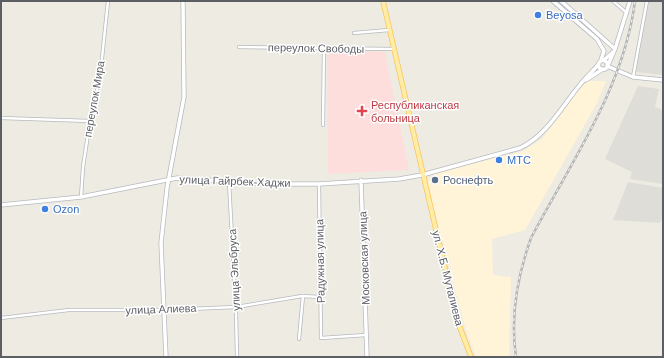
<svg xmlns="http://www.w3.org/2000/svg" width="664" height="358" viewBox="0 0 664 358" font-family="Helvetica,sans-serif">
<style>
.commercial{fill:#fff4d7}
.industrial{fill:#dfddd7}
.medical{fill:#fddedd}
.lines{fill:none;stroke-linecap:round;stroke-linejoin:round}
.street-casing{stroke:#b5b9be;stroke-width:4}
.secondary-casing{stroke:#b6bac0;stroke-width:5}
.primary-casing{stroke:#fac250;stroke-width:5.5}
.street{stroke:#fff;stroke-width:2.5}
.secondary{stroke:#fff;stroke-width:3.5}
.primary{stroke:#ffeda7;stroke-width:4}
.rail-casing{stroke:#b4b5b5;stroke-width:2.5}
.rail{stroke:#fff;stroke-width:1;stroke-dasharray:3;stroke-linecap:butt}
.shop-dot{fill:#3f7fe0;stroke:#fff;stroke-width:1.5}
.health-dot{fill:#e0444e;stroke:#fff;stroke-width:1.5}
.service-dot{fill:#5c6f8a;stroke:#fff;stroke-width:1.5}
.labels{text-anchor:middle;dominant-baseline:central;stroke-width:3;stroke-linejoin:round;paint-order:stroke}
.shop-label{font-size:11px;fill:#366cbe;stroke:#fff;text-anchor:start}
.street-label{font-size:11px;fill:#5b5f64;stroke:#fff}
.health-label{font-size:11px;fill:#be3a42;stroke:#fff;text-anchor:start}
.service-label{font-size:11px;fill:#4e5e75;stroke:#fff;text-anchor:start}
</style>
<rect width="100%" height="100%" fill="#eeebe2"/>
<path class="commercial" d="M588,81H606L597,103L525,230L492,239L493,275L511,277L509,357H476L466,331L427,183L434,174L523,151L542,139L582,84Z"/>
<path class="industrial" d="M645,1H663V75L636,72Z
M638,86L659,89L655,107L663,110V184L630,179L632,172L605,159Z
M628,182L663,188V217L660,223L613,220Z"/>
<path class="medical" d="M327,49L385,52L409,170L328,174Z"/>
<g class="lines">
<g class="street-casing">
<path id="street" d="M613,1L627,13
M354,33L389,30
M239,47L393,49
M633,77L647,1
M1,118L90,121
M323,125L324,47
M229,182L236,312L237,357
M319,184L321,338L366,335
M81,197L83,167L90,121L100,77L108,1
M1,318L69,310H165L236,307L302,296L320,297
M299,339L303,296"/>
</g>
<g class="secondary-casing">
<path id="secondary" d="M553,1L597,39L604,51L601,60
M561,1L615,49
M604,60L613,52
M598.5 65a4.5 4.5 0 1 1 9 0a4.5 4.5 0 1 1-9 0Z
M608,65L615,49L630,1
M607,66L633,77L663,80
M586,80L603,69
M361,180L367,357
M1,205L81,197L177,178L266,184H319L399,179L422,175L520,148C546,136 561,108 579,86C585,78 592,72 598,65
M166,357L161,243L167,188L184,97L183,1"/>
</g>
<g class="primary-casing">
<path id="primary" d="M383,1L439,243L459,325L471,357"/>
</g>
<use href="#street" class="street"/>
<use href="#secondary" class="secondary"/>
<use href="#primary" class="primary"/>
<g class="rail-casing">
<path id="rail" d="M516,357C510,316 517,277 531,238C571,162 624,88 635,1"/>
</g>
<use href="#rail" class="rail"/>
</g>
<g class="shop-dot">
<circle cx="538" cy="15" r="4"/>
<circle cx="499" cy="160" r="4"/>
<circle cx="45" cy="209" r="4"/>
</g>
<path class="health-dot" d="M360 105h4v4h4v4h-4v4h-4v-4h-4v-4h4z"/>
<circle class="service-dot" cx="435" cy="180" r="4"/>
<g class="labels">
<g class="shop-label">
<text x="546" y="15">Beyosa</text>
<text x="507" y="160">МТС</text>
<text x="53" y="209">Ozon</text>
</g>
<g class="street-label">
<text transform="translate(316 48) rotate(1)">переулок Свободы</text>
<text transform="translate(94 99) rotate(-80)">переулок Мира</text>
<text transform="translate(235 181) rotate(2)">улица Гайрбек-Хаджи</text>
<text transform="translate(364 258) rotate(-92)">Московская улица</text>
<text transform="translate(320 261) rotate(-91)">Радужная улица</text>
<text transform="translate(234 270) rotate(-93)">улица Эльбруса</text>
<text transform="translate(448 278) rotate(76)">ул. Х.Б. Муталиева</text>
<text transform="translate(161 309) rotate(-2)">улица Алиева</text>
</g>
<g class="health-label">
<text x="371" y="105">Республиканская<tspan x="371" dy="13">больница</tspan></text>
</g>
<g class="service-label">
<text x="443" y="180">Роснефть</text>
</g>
</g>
<rect width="664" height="358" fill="none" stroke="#5b5f64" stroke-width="4"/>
</svg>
